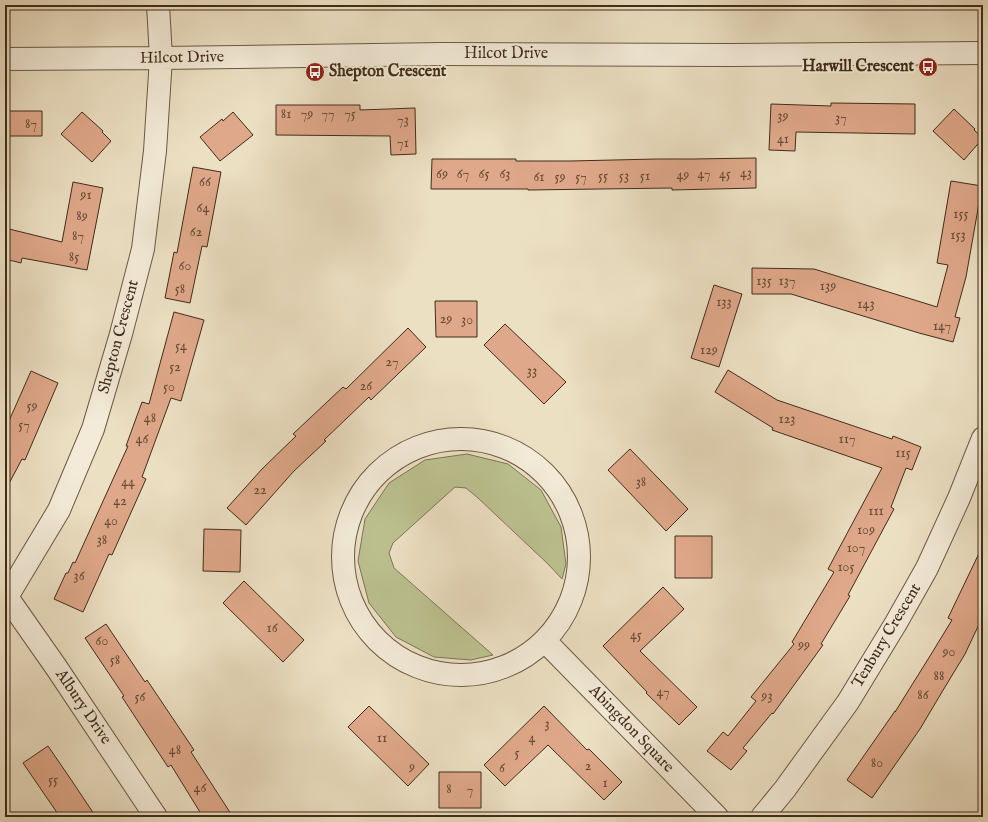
<svg xmlns="http://www.w3.org/2000/svg" width="988" height="822" viewBox="0 0 988 822" font-family="'IM FELL English',serif">
<style>
.green{fill:#bcc190;stroke:#7e7655}
.building{fill:#dfa88a;stroke:#412c1a}
.lines{fill:none;stroke-linecap:round;stroke-linejoin:round}
.street-casing{stroke:#6c5944;stroke-width:24}
.street{stroke:#f3ebd8;stroke-width:22}
.labels{text-anchor:middle;dominant-baseline:central;stroke-width:4;stroke-linejoin:round;paint-order:stroke}
.number-label{font-size:14px;fill:#684b36}
.street-label{font-size:16px;fill:#412c1a;stroke:#f3ebd8}
.poi-label{font-size:16px;font-weight:bold;fill:#412c1a;stroke:#f3ebd8;text-anchor:end}
</style>
<rect width="100%" height="100%" fill="#ece0c3"/>
<filter id="stains"><feTurbulence type="fractalNoise" baseFrequency=".005" numOctaves="4"/><feColorMatrix values="0 0 0 0 .2 0 0 0 0 .09 0 0 0 0 .02 0 0 0 .5 -.17"/></filter>
<radialGradient id="worn" r=".72"><stop offset=".6" stop-color="#630" stop-opacity="0"/><stop offset="1" stop-color="#630" stop-opacity=".3"/></radialGradient>
<path class="green" d="M467,454L508,464L541,490L561,527L566,564L562,579L548,564L478,498L466,488L455,487L393,543L389,553L394,568L493,655L471,660L434,657L396,637L369,603L358,561L365,519L389,483L425,460Z"/>
<path class="building" d="M831,103L915,104V134L796,132L795,151L769,150L771,104L831,106Z
M276,105H360V110L415,108L416,154L391,155L390,136L276,135Z
M954,109L975,129L974,130L983,138L964,160L933,131Z
M5,111H42V136H5Z
M82,112L103,131L102,132L111,141L92,162L61,134Z
M233,112L253,135L220,161L200,137L222,119L223,121Z
M756,158V188L672,190V188L528,190V189H431L432,159H516V161H571L656,159H693Z
M193,167L221,172L207,247L202,246L190,303L165,298L174,252L177,253Z
M951,181L982,186L966,277L955,317L960,318L953,342L919,333L791,294H752V268L814,269L937,307L948,265L937,263Z
M73,182L103,188L87,270L22,258L21,263L5,259V228L62,242Z
M714,285L742,294L719,367L691,358Z
M435,301H477V337H436Z
M174,312L204,320L181,401L171,398L142,477L146,479L112,555L109,554L83,612L54,599L66,573H68L73,562L75,563L128,446H126L142,402L149,404Z
M505,324L566,382L544,404L484,345Z
M408,328L426,347L371,400L369,397L324,440L326,441L294,471L246,525L227,508L262,469L296,436L293,434L343,387L346,389Z
M728,370L777,400L892,439L893,436L921,447L912,470L906,468L891,507L894,509L848,595L850,596L821,644L823,645L773,714L772,713L743,748L747,751L731,770L707,751L723,732L728,736L756,701L751,697L794,644L792,642L834,572L828,569L882,468L772,430L773,428L715,392Z
M31,371L58,383L25,460L22,459L5,491V430Z
M630,449L688,509L666,531L608,470Z
M204,529L241,530L240,572L203,571Z
M675,536H712V578H675Z
M983,545V616L965,654L942,692L920,729L872,798L847,780L895,711V712L930,656L952,620L948,618Z
M244,581L304,640L283,662L223,603Z
M663,587L684,609L640,651L697,707L679,725L646,693L647,692L603,646Z
M106,624L145,682L147,680L194,750L191,752L233,817H203L171,765L168,767L122,697L124,696L85,638Z
M369,706L429,764L408,786L348,727Z
M544,706L587,750L589,749L622,782L604,800L548,745L505,786L484,765Z
M48,746L72,781L96,817H60L23,763Z
M439,772H481V808H439Z"/>
<g class="lines">
<g class="street-casing">
<path id="street" d="M5,59L161,58L442,54L731,55L983,53
M343 557a118 118 0 1 1 236 0a118 118 0 1 1-236 0Z
M7,597L56,667L156,817
M5,600L59,510L93,429L121,334L143,249L155,151L161,58L158,5
M545,641L717,817
M762,817L785,789L848,702L896,623L927,568L959,498L983,438"/>
</g>
<use href="#street" class="street"/>
</g>
<defs>
<g id="bus-disc" transform="scale(1)"><circle r="9.5" fill="#8f2418" stroke="#f3ebd8"/><path d="M-5-6H5V4H4V6H2V4H-2V6H-4V4H-5ZM-3.5-4V0h7V-4ZM-3.5 1.2v1.5H-2V1.2ZM2 1.2v1.5H3.5V1.2Z" fill="#fff"/></g>
</defs>
<g fill-rule="evenodd">
<use href="#bus-disc" x="928" y="67"/>
<use href="#bus-disc" x="315" y="72"/>
</g>
<g class="labels">
<g class="number-label">
<text x="286" y="114">81</text>
<text x="307" y="114">79</text>
<text x="328" y="114">77</text>
<text x="350" y="114">75</text>
<text x="783" y="116">39</text>
<text x="841" y="118">37</text>
<text x="403" y="120">73</text>
<text x="31" y="124">87</text>
<text x="783" y="139">41</text>
<text x="403" y="143">71</text>
<text x="746" y="173">43</text>
<text x="442" y="174">69</text>
<text x="463" y="174">67</text>
<text x="484" y="174">65</text>
<text x="505" y="174">63</text>
<text x="704" y="174">47</text>
<text x="725" y="174">45</text>
<text x="683" y="175">49</text>
<text x="603" y="176">55</text>
<text x="624" y="176">53</text>
<text x="645" y="176">51</text>
<text x="539" y="177">61</text>
<text x="560" y="177">59</text>
<text x="581" y="177">57</text>
<text x="205" y="182">66</text>
<text x="86" y="195">91</text>
<text x="203" y="208">64</text>
<text x="961" y="214">155</text>
<text x="82" y="216">89</text>
<text x="196" y="232">62</text>
<text x="958" y="235">153</text>
<text x="78" y="236">87</text>
<text x="74" y="257">85</text>
<text x="185" y="266">60</text>
<text x="764" y="281">135</text>
<text x="787" y="281">137</text>
<text x="828" y="286">139</text>
<text x="180" y="289">58</text>
<text x="724" y="302">133</text>
<text x="866" y="304">143</text>
<text x="446" y="319">29</text>
<text x="467" y="320">30</text>
<text x="942" y="326">147</text>
<text x="181" y="346">54</text>
<text x="709" y="350">129</text>
<text x="392" y="362">27</text>
<text x="175" y="367">52</text>
<text x="532" y="371">33</text>
<text x="366" y="386">26</text>
<text x="169" y="387">50</text>
<text x="32" y="406">59</text>
<text x="150" y="418">48</text>
<text x="787" y="419">123</text>
<text x="24" y="425">57</text>
<text x="142" y="439">46</text>
<text x="847" y="439">117</text>
<text x="903" y="453">115</text>
<text x="128" y="482">44</text>
<text x="641" y="482">38</text>
<text x="260" y="490">22</text>
<text x="120" y="501">42</text>
<text x="876" y="511">111</text>
<text x="111" y="521">40</text>
<text x="866" y="530">109</text>
<text x="102" y="540">38</text>
<text x="856" y="548">107</text>
<text x="846" y="567">105</text>
<text x="79" y="576">36</text>
<text x="272" y="628">16</text>
<text x="636" y="635">45</text>
<text x="102" y="641">60</text>
<text x="804" y="645">99</text>
<text x="949" y="652">90</text>
<text x="115" y="660">58</text>
<text x="939" y="676">88</text>
<text x="663" y="692">47</text>
<text x="923" y="695">86</text>
<text x="767" y="696">93</text>
<text x="140" y="697">56</text>
<text x="547" y="724">3</text>
<text x="382" y="738">11</text>
<text x="532" y="738">4</text>
<text x="175" y="750">48</text>
<text x="517" y="753">5</text>
<text x="877" y="763">80</text>
<text x="588" y="766">2</text>
<text x="412" y="767">9</text>
<text x="502" y="768">6</text>
<text x="53" y="780">55</text>
<text x="605" y="783">1</text>
<text x="200" y="788">46</text>
<text x="449" y="789">8</text>
<text x="470" y="790">7</text>
</g>
<g class="street-label">
<text x="506" y="54">Hilcot Drive</text>
<text transform="translate(182 58) rotate(-1)">Hilcot Drive</text>
<text transform="translate(119 337) rotate(-75)">Shepton Crescent</text>
<text transform="translate(887 636) rotate(-59)">Tenbury Crescent</text>
<text transform="translate(83 707) rotate(56)">Albury Drive</text>
<text transform="translate(631 729) rotate(46)">Abingdon Square</text>
</g>
<g class="poi-label">
<text x="914" y="67">Harwill Crescent</text>
<text x="329" y="72" text-anchor="start">Shepton Crescent</text>
</g>
</g>
<rect width="988" height="822" fill="none" stroke="#ece0c3" stroke-width="20"/>
<rect x="6" y="6" width="976" height="810" fill="none" stroke="#412c1a" stroke-width="2"/>
<rect x="10" y="10" width="968" height="802" fill="none" stroke="#412c1a"/>
<rect width="100%" height="100%" filter="url(#stains)"/>
<rect width="100%" height="100%" fill="url(#worn)"/>
</svg>
